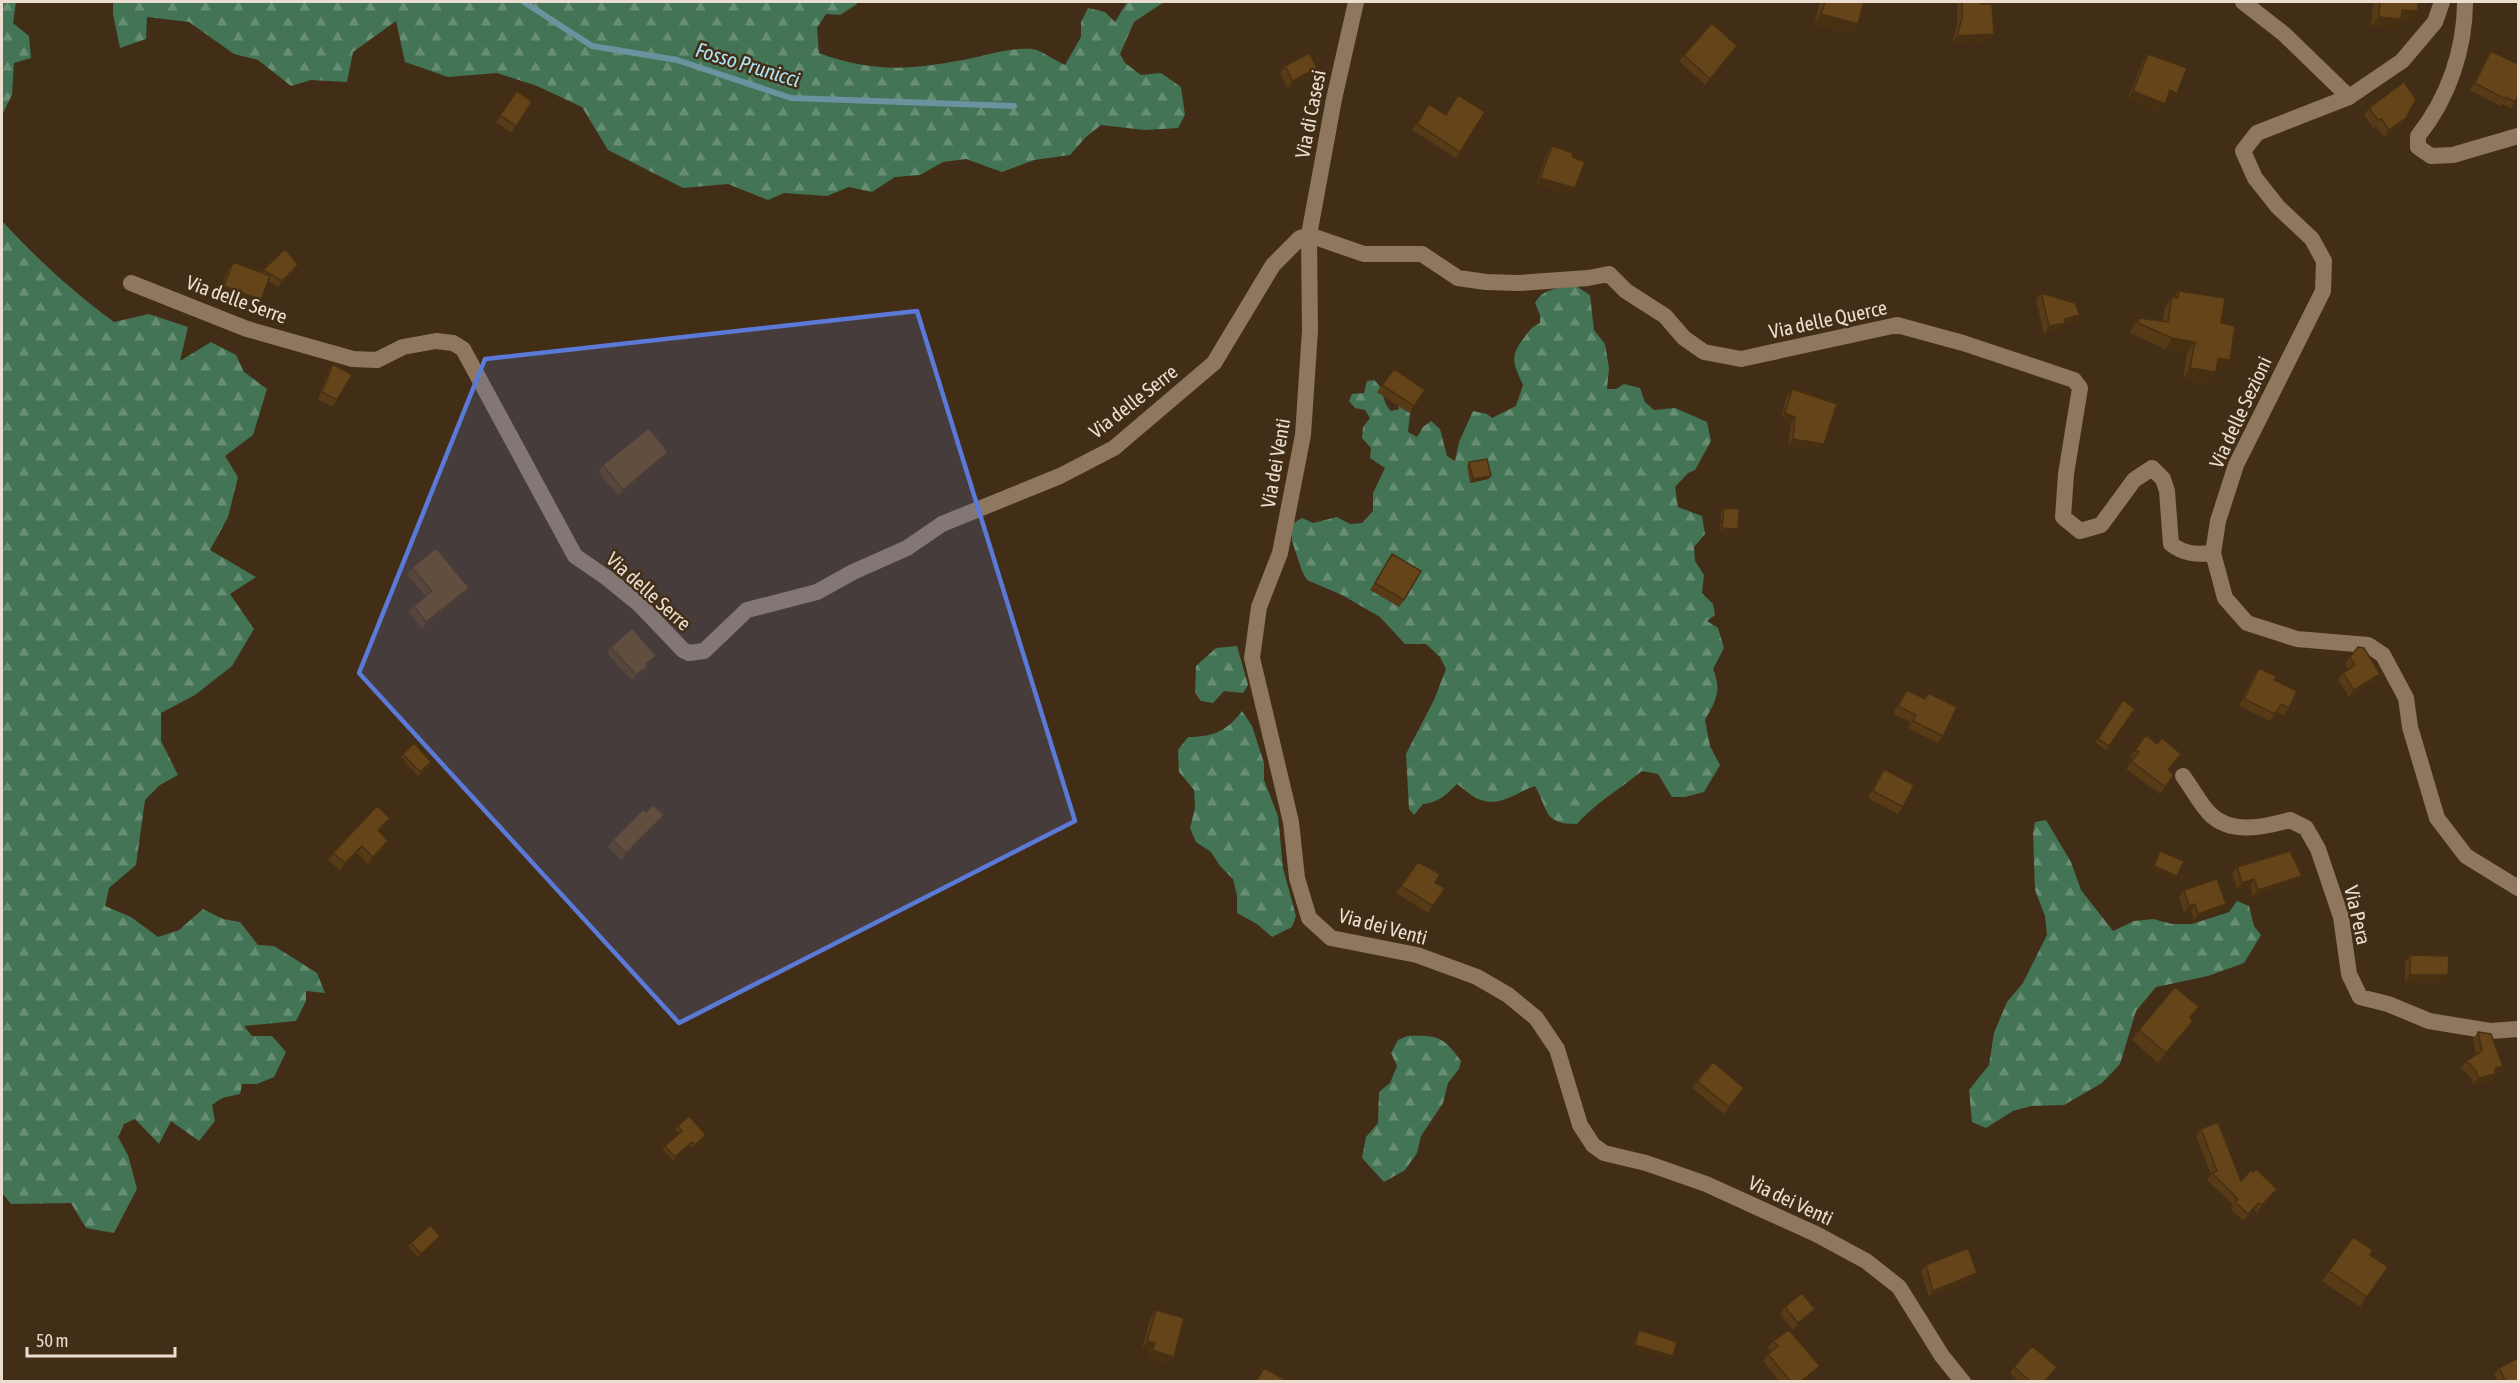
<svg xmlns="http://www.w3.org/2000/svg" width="2520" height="1383" viewBox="0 0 2520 1383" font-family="'Asap Condensed',sans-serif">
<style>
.forest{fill:url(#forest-firs)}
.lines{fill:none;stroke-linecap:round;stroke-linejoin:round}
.stream{stroke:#6a939f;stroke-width:6}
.minor{stroke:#8e775e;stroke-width:16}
.tertiary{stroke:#8e775e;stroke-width:16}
.wall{fill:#573a16}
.shaded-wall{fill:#473012}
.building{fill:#654419;stroke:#473012;stroke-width:1.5}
.marked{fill:#5b79d6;fill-opacity:0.2;stroke:#5b79d6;stroke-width:4.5;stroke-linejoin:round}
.labels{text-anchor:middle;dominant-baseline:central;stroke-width:5;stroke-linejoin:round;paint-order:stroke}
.street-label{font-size:20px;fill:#ebded1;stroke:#422e16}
.water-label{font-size:21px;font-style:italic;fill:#ade3f8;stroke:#422e16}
</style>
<defs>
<pattern id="forest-firs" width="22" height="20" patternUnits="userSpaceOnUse" patternTransform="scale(1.5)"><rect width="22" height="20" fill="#427455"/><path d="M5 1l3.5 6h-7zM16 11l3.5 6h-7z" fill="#678e74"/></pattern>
</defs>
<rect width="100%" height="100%" fill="#422e16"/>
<path class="forest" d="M2,2H16L13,23L29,36L31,58L14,63L12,95L2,115Z
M113,2H857V4L840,15L826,14L817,28L819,53C874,73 911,70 968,59C987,55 1019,45 1037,50C1046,54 1056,61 1065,65L1081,37V22L1088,8L1105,12L1115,22L1127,2H1164L1134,22L1120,54L1125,63L1141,75L1161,73L1181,87L1185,115L1178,128L1145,130L1101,125L1086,137L1070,155L1034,160L1002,172L966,159L943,162L920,175L895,177L872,192L849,187L827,196L784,193L768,200L728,184L683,188L608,150L582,107L537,86L497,73L448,77L405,62L396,21L353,52L347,82L311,80L291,86L258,60L234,54L189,22L147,17L146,39L120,48L113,14Z
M2,215V221C37,259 73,292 114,322L149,314L188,327L180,361L211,342L236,355L244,372L267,389L253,435L225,456L238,477L228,517L210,550L256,577L230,594L254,629L232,666L195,695L161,713V741L178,775L160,785L145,800L136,865L109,888L105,906L131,917L158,937L179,930L203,909L223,919L240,922L258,945L274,946L317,973L325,993L306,991V1001L296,1021L244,1026L252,1036H272L286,1052L274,1077L257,1084H242L240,1094L222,1098L212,1105L215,1121L199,1141L171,1121L159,1144L135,1119L124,1124L118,1137L128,1155L137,1189L114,1233L86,1228L71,1203L11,1204L2,1193Z
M1576,286L1590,295L1594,330L1605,344L1609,368L1607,389H1616L1624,384L1640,388L1645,402L1654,410L1675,408L1707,422L1711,441L1695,470L1688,473L1675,487L1678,507L1702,516L1705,534L1694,547L1695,561L1704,575L1702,593L1713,604L1715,615L1707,621L1718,628L1724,648L1713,669C1722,690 1716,701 1705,720L1710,746L1720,765L1704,792L1685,797H1672L1658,774L1642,771C1620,789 1595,803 1577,824C1543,824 1549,811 1535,786C1517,792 1500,807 1481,800C1473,798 1464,789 1457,784C1447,794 1438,803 1423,804L1414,815L1409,809L1406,754L1434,700L1446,669L1440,657L1426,644H1405L1380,617L1342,595L1307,580L1302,571L1292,541V524L1302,518L1313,523L1337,517L1350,524L1362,523L1373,511V493L1385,468L1370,458L1371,448L1362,438L1363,427L1370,418L1365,410L1355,408L1349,401L1352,394L1364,393L1367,381L1374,380C1387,392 1380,400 1391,411L1399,409L1398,401L1411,404L1408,432L1417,437L1423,427L1431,421L1440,429L1447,456L1455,461L1459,442L1473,411L1487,414L1492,418L1516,406L1523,385C1514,364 1509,358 1523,339C1529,331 1530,328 1540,323V315L1535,303C1543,288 1559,288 1576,286Z
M1237,646L1248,685L1243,693L1224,691L1213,703L1201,701L1195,692L1196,666L1216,648Z
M1242,711L1252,726L1264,763V780L1278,816L1283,868L1296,916L1292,927L1272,937L1257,924L1237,913V895L1233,879L1220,866L1211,852L1196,842L1190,828L1195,808L1194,790L1179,772L1178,750L1188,737C1213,737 1227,731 1242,711Z
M2046,820L2071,862L2081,890L2113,931L2134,921L2153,919L2172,924H2192L2229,912L2237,901L2249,906L2254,926L2261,935L2244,963L2208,976L2156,987L2136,1011L2120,1064L2102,1083L2064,1105L2031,1106L2013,1111L1986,1128L1972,1122L1969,1090L1989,1065L1994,1033L2007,1002L2023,983L2047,935L2045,916L2035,890L2033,833L2035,822Z
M1407,1036C1437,1035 1443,1036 1461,1061L1459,1069L1448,1083L1443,1103L1421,1136L1417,1153L1405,1170L1384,1182L1362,1158L1366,1137L1378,1123L1379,1092L1390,1083L1397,1066L1391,1053L1398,1040Z"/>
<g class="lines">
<path class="stream" d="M524,2L592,46L677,60L791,98L1014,106"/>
<path class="minor" d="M1356,2L1334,99L1309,235L1310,331L1303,435L1280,553L1259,607L1252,658L1291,822L1297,878L1309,918L1331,938L1417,955L1477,977L1508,995L1536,1018L1557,1049L1580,1125L1593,1145L1604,1153L1646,1163L1706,1184L1816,1234L1866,1261L1899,1287L1942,1356L1963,1382
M2243,2L2284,34L2349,97
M2465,2C2465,49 2448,99 2418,136V147L2431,156L2453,155L2518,136
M1309,235L1364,254H1422L1458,278L1486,282L1519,283L1588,278L1609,274L1626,291L1665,316L1684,338L1704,352L1741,359L1897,325L1963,343L2074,380L2080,388L2066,474L2063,517L2080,531L2101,525L2134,480L2152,468L2163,479L2167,491L2171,544C2184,554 2197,555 2213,553
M131,283L247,329L353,359L377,360L403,347L436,341L453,343L463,349L575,556L607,578L639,604L683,650L689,653L704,651L747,610L817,592L853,572L907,548L942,524L1060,476L1114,448L1214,363L1273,265L1300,238L1309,235
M2183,776C2192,788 2200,804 2210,814C2231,835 2265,827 2290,820L2306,828L2318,849L2341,917L2349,974L2360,997L2388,1004L2429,1021L2490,1031L2518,1029"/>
<path class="tertiary" d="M2442,2L2435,22L2402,61L2349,97L2257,133L2243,151L2255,178L2278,207L2312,239L2324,261L2323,291L2236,465L2218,521L2213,553L2225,598L2247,623L2297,639L2368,645L2383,655L2406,698L2410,727L2437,818L2466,856L2518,888"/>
</g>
<path class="wall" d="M1820,2H1864L1851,34L1814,25Z
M1957,2H1981V4L1994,34L1989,41L1952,43L1957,25Z
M2373,2H2418L2410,21H2400L2394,29L2371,27Z
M2491,51L2515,102L2511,109L2502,104L2500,106L2470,90L2487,58Z
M1733,53L1705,85L1679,61L1684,55Z
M2148,54L2177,93L2173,100L2167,98L2160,111L2128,98L2143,61Z
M1285,66L1317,68L1312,75L1288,88L1280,73Z
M517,91L532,102L511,133L496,122Z
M1429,104L1445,115L1460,152L1456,158L1412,130Z
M2369,108L2401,125L2384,137L2376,126L2373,128L2364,115Z
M1552,146L1572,157L1571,194L1536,184L1548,151Z
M233,262L261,273L263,270L294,271L278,287L268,281L261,300L256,307L219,293L228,270Z
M2179,291L2221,323L2222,370L2216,369V372L2208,383L2183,379L2187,352L2165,349L2130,333L2132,328L2139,318L2162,321L2165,307L2172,297H2174Z
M2041,293L2080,315L2075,322L2063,325L2060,330L2044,334L2036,300Z
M333,364L337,400L333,407L318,399L329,370Z
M1394,369L1425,390L1409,413L1377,392Z
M1792,389L1820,450L1788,445L1791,423L1781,419L1787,395Z
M668,452L664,458L619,496L598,472L603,465Z
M1469,462L1491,476L1488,479L1470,483L1467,466Z
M1724,508L1738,529L1735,533L1720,532L1721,512Z
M1392,554L1404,600L1399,607L1370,590Z
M412,568L469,588L465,595L422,629L409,612L414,606L426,596L407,575Z
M611,647L652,662L647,666H648L644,672L632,681L607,653Z
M2350,657L2380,674L2375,681L2349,697L2338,680L2343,673L2348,670L2345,664Z
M2259,668L2274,680L2289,708L2284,715L2277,712L2270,721L2239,706L2254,675Z
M1907,690L1924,698L1928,693L1943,736L1938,743L1908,728L1911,722L1893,714L1902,697Z
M2123,700L2135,709L2106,750L2095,742Z
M2146,735L2169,770L2174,775L2160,794L2126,769L2133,759L2130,757Z
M403,754L429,766L418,776L401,757Z
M1884,769L1903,807L1898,814L1868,798L1879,776Z
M646,812L664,815L659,822L621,860L608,847L613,840Z
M385,825L379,831L388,841L383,848L368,864L357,853L340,870L328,860L333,853Z
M1418,862L1435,883L1445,888L1428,913L1396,893Z
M2237,867L2297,883L2253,897L2250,886L2237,889L2232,873Z
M2184,890L2221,911L2194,920L2191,911L2184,913L2179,897Z
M2410,955L2448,975L2443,982H2405V962Z
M2190,1018L2193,1021L2186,1031L2158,1063L2132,1040L2139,1030Z
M2478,1032L2503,1066L2498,1073L2495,1074L2490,1082L2473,1085L2471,1078L2461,1068L2466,1061L2476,1055L2473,1039Z
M1697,1081L1740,1095L1724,1114L1692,1088Z
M678,1126L703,1138L692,1148L690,1145L673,1161L662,1149L665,1146L679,1133L675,1130Z
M2201,1129L2241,1181L2272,1196L2257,1212L2254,1210L2243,1221L2231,1209L2233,1205L2207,1180L2211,1175L2196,1136Z
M440,1236L438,1239L418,1257L408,1246L411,1243Z
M2353,1237L2370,1255L2388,1267L2360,1307L2322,1281Z
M1926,1265L1977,1273L1973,1279L1929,1297L1921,1271Z
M1785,1307L1815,1309L1810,1316L1793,1330L1780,1314Z
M1156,1310L1174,1357L1169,1364L1147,1357L1150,1350L1142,1348L1151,1317Z
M1639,1330L1673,1356L1670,1359L1632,1348L1637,1333Z
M1773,1341L1820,1366L1815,1373L1804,1382H1780L1763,1361L1768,1354L1771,1351L1768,1348Z
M2014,1367L2052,1373L2045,1382H2020L2010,1373Z
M2499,1368L2518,1382H2498L2494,1375Z"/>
<path class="shaded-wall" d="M2402,10L2418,11L2410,21H2400L2394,29L2371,27L2379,17Z
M1821,14L1858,24L1851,34L1814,25Z
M1994,34L1989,41L1952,43L1957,36Z
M1737,46L1733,53L1705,85L1710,79Z
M1317,68L1312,75L1288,88L1293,81Z
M2170,90L2177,93L2173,100L2165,97Z
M2133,91L2165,104L2160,111L2128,98Z
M2406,118L2401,125L2384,137L2389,130Z
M1540,178L1575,188L1571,194L1536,184Z
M298,265L294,271L278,287L282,281Z
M224,286L261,300L256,307L219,293Z
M2080,315L2075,322L2063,325L2060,330L2044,334L2049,326L2064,319Z
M2172,338L2195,342L2187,352L2165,349Z
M2218,358L2230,360L2222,370L2211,368Z
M2190,368L2216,372L2208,383L2183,379Z
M1785,413L1795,417L1791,423L1781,419Z
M1793,439L1824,444L1820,450L1788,445Z
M668,452L664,458L619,496L623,490Z
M1491,476L1488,479L1470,483L1473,479Z
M1722,528L1738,529L1735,533L1720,532Z
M469,588L465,595L422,629L426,622Z
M656,656L652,662L642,670L646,664Z
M648,666L644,672L632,681L636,675Z
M2380,674L2375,681L2349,697L2354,690Z
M664,815L659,822L621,860L626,853Z
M388,841L383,848L368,864L373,857Z
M362,846L357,853L340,870L345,863Z
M2154,866L2177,876L2175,879L2151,869Z
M2302,876L2297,883L2253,897L2258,890Z
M2254,879L2250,886L2237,889L2242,883Z
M2195,904L2191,911L2184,913L2189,906Z
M2226,904L2221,911L2194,920L2198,914Z
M2410,975H2448L2443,982H2405Z
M2193,1021L2186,1031L2158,1063L2166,1053Z
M2503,1066L2498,1073L2490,1075L2495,1068Z
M2495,1074L2490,1082L2473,1085L2478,1078Z
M692,1142L690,1145L673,1161L675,1157Z
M2277,1189L2272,1196L2257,1212L2262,1205Z
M2259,1203L2254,1210L2243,1221L2248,1214Z
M440,1236L438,1239L418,1257L421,1254Z
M1977,1273L1973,1279L1929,1297L1933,1291Z
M1815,1309L1810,1316L1793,1330L1798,1323Z
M1147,1341L1155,1343L1150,1350L1142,1348Z
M1635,1345L1673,1356L1670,1359L1632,1348Z
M1152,1350L1174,1357L1169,1364L1147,1357Z
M1820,1366L1815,1373L1804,1382H1800Z"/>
<path class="building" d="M1825,2H1864L1858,24L1821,14Z
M1962,2H1981V4H1992L1994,34L1957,36L1962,18Z
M2380,2H2418V11L2402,10L2401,19L2379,17Z
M1712,23L1737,46L1710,79L1684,55Z
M2491,51L2518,64V96L2515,102L2506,97L2505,99L2475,83Z
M1309,53L1317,68L1293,81L1285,66Z
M2148,54L2187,68L2177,93L2170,90L2165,104L2133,91Z
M2404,82L2416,99L2406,118L2389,130L2381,119L2378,120L2369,108Z
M517,91L532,102L516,126L500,115Z
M1458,95L1485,112L1460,152L1417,124L1429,104L1446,115Z
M1552,146L1573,153L1572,157L1585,162L1575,188L1540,178Z
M285,249L298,265L282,281L263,270Z
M233,262L270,276L261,300L224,286Z
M2179,291L2225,298L2221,323L2235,326L2230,360L2218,358L2216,372L2190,368L2195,342L2172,338L2138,323L2139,318L2168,322L2172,297L2178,298Z
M2041,293L2075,303L2080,315L2064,319L2065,323L2049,326Z
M333,364L352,375L337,400L322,392Z
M1394,369L1425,390L1414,406L1382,385Z
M1792,389L1837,404L1824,444L1793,439L1795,417L1785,413Z
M649,428L668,452L623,490L603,465Z
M1487,459L1491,476L1473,479L1469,462Z
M1724,508L1739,509L1738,529L1722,528Z
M436,548L469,588L426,622L414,606L432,591L412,568Z
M1392,554L1421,571L1404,600L1375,583Z
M632,628L656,656L646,664L648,666L636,675L611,647Z
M2358,647L2364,648L2380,674L2354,690L2343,673L2355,665L2350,657Z
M2259,668L2276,676L2274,680L2297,691L2289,708L2281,704L2275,714L2244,699Z
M1907,690L1925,699L1928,693L1957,707L1943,736L1913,721L1916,715L1898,706Z
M2123,700L2135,709L2109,746L2098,739Z
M2146,735L2157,744L2162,738L2181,754L2168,770L2174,775L2165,787L2131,761L2139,752L2135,750Z
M414,743L431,762L420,772L403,754Z
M1884,769L1914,785L1903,807L1873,791Z
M653,805L664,815L626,853L613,840L644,809L646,812Z
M377,806L390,818L378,830L388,841L373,857L362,846L345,863L333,853Z
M2160,851L2184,861L2177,876L2154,866Z
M2290,851L2302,876L2258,890L2254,879L2242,883L2237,867Z
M1418,862L1440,874L1435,883L1445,888L1433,906L1401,886Z
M2217,879L2226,904L2198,914L2195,904L2189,906L2184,890Z
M2410,955L2449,956L2448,975H2410Z
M2175,987L2199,1007L2190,1017L2193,1021L2166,1053L2139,1030Z
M2478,1032L2491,1034L2503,1066L2495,1068V1074L2478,1078L2476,1071L2466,1061L2482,1051Z
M1713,1062L1744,1088L1729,1107L1697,1081Z
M689,1116L706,1135L695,1145L692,1142L675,1157L665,1146L682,1131L678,1126Z
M2218,1122L2241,1181L2251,1170L2253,1172L2256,1169L2277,1189L2262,1205L2259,1203L2248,1214L2235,1202L2238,1199L2212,1173L2217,1171L2201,1129Z
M430,1225L440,1236L421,1254L411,1243Z
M2353,1237L2373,1250L2370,1255L2388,1267L2367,1297L2329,1271Z
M1968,1248L1977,1273L1933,1291L1926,1265Z
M1802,1293L1815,1309L1798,1323L1785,1307Z
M1156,1310L1184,1318L1174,1357L1152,1350L1155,1343L1147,1341Z
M1639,1330L1677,1342L1673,1356L1635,1345Z
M1789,1330L1820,1366L1800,1382H1791L1768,1354L1778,1346L1773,1341Z
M2032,1346L2057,1367L2044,1382H2031L2014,1367Z
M2518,1358V1382H2506L2499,1368Z
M1264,1368L1289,1382H1256Z"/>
<path class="marked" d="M917,311L1075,821L679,1023L359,673L485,359Z"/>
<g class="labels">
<g class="street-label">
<text transform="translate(1310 114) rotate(-79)">Via di Casesi</text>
<text transform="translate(237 299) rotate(20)">Via delle Serre</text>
<text transform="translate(1828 319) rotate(-12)">Via delle Querce</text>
<text transform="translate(1133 401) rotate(-38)">Via delle Serre</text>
<text transform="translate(2240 412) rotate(-65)">Via delle Sezioni</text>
<text transform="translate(1275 463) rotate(-80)">Via dei Venti</text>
<text transform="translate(649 591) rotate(42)">Via delle Serre</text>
<text transform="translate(2358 915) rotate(77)">Via Pera</text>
<text transform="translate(1383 926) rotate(15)">Via dei Venti</text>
<text transform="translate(1791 1200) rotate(25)">Via dei Venti</text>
</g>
<g class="water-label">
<text transform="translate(748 64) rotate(17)">Fosso Prunicci</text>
</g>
</g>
<rect width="2520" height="1383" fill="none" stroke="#ebded1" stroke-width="6"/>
<path d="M27 1347v9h148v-9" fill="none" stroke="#ebded1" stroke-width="3"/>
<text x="36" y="1347" font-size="18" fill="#ebded1" stroke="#422e16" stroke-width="4.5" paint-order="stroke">50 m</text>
</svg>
